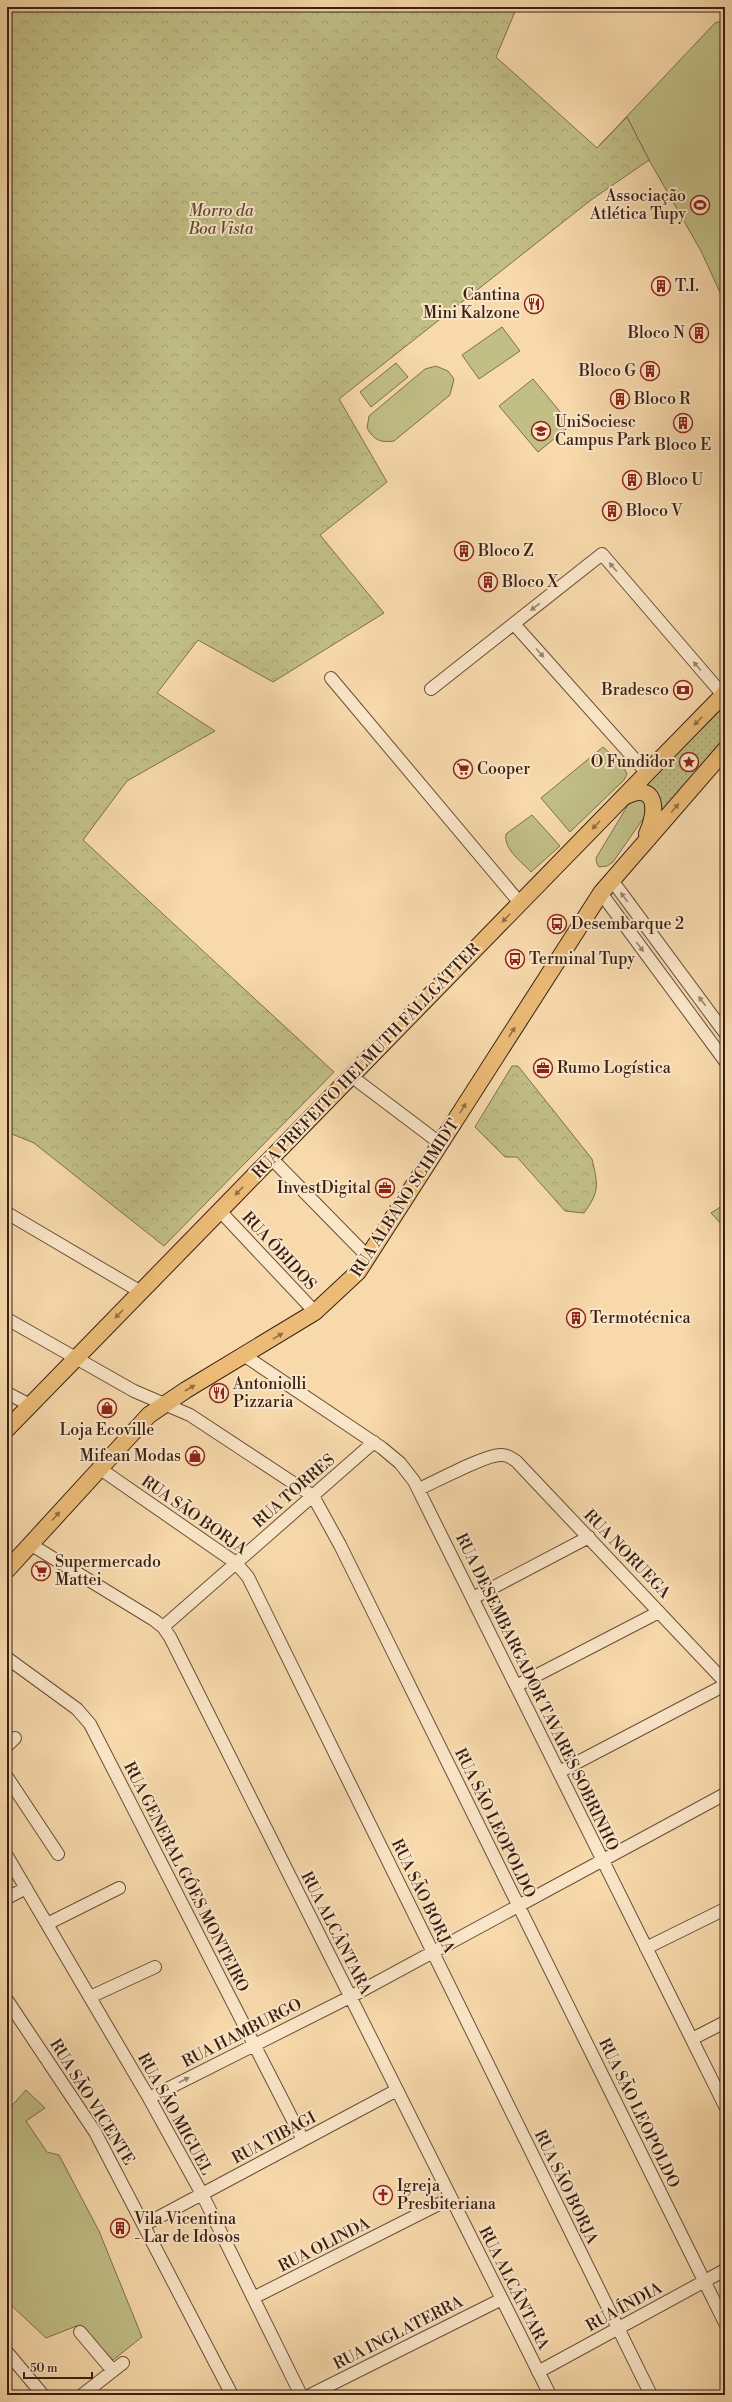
<svg xmlns="http://www.w3.org/2000/svg" width="732" height="2402" viewBox="0 0 732 2402" font-family="'Libre Bodoni',serif">
<style>
.green{fill:#c1be86;stroke:#7e6f4e}
.forest{fill:url(#forest-crowns);stroke:#7e6f4e}
.park{fill:url(#park-dots);stroke:#7e6f4e}
.lines{fill:none;stroke-linecap:round;stroke-linejoin:round}
.minor-casing{stroke:#6a4e3a;stroke-width:14}
.major-casing{stroke:#3b2015;stroke-width:18}
.minor{stroke:#fae6c8;stroke-width:12}
.major{stroke:#ecbc76;stroke-width:16}
.oneway{fill:#9a836e}
.oneway2{fill:#946e46}
.labels{text-anchor:middle;dominant-baseline:central;stroke-width:4;stroke-linejoin:round;paint-order:stroke}
.poi-label{font-size:16px;fill:#3b2015;stroke:#fae6c8;text-anchor:start}
.park-label{font-size:16px;font-style:italic;fill:#5c4831;stroke:#fae6c8}
.street-label{font-size:16px;fill:#3b2015;stroke:#fae6c8}
</style>
<defs>
<pattern id="forest-crowns" width="20" height="18" patternUnits="userSpaceOnUse"><rect width="20" height="18" fill="#c1be86"/><path d="M2 6a3 3 0 1 1 6 0M12 15a3 3 0 1 1 6 0" fill="none" stroke="#a7a373"/></pattern>
<pattern id="park-dots" width="8" height="8" patternUnits="userSpaceOnUse"><rect width="8" height="8" fill="#c1be86"/><path d="M2 2h.1M6 6h.1" fill="none" stroke="#a7a373" stroke-width="1.8" stroke-linecap="round"/></pattern>
</defs>
<rect width="100%" height="100%" fill="#f7d9ab"/>
<filter id="stains"><feTurbulence type="fractalNoise" baseFrequency=".005" numOctaves="4"/><feColorMatrix values="0 0 0 0 .2 0 0 0 0 .09 0 0 0 0 .02 0 0 0 .5 -.17"/></filter>
<radialGradient id="worn" r=".72"><stop offset=".6" stop-color="#630" stop-opacity="0"/><stop offset="1" stop-color="#630" stop-opacity=".3"/></radialGradient>
<path class="green" d="M725,20V303L701,251L649,160L627,117L597,148L715,23Z
M502,327L520,351L479,379L462,355Z
M396,363L408,377L371,407L360,392Z
M436,366L448,371L454,379L450,395L394,441C380,443 374,440 367,428L369,416L425,369Z
M533,379L571,425L538,452L499,406Z
M603,747L622,764L627,774L624,780L570,832L541,798Z
M631,800H641L645,803V816L613,862L607,866L599,867L597,864L596,858Z
M532,815L560,846L531,872C522,862 503,849 506,834Z
M26,2090L45,2108L26,2121L47,2152L59,2155L99,2231L142,2337L113,2360L79,2325L46,2338L12,2306L7,2310V2111Z"/>
<path class="forest" d="M7,7H517L496,57L597,148L627,117L649,160L591,200L339,399L387,482L320,535L384,613L273,682L198,640L157,693L215,731L127,781L83,840L334,1072L164,1246L34,1143L7,1132Z
M512,1066H518L592,1159C598,1185 600,1191 584,1213L565,1211L517,1157H505L475,1127Z
M725,1204V1228L711,1213Z"/>
<path class="park" d="M725,706V746L659,817L640,788Z"/>
<g class="lines">
<g class="minor-casing">
<path id="minor" d="M514,624L647,773
M331,678L520,903
M431,689L602,554L723,695
M611,879L725,1033
M601,893L725,1061
M351,1076L441,1144
M271,1158L369,1258
M220,1211L315,1312
M7,1213L141,1292
M7,1319L134,1391L190,1415L313,1496L340,1545L725,2323
M245,1356L382,1448L400,1463L414,1481L725,2106
M7,1393L30,1405
M99,1468L236,1563L248,1577L651,2395
M419,1489C435,1482 488,1453 502,1455C507,1455 512,1458 516,1461L725,1682
M30,1544L154,1620L163,1627L170,1637L550,2395
M473,1598L589,1537
M163,1627L374,1442
M7,1658L77,1709L90,1724L303,2140
M516,1686L659,1612
M7,1746L15,1738
M559,1772L725,1685
M7,1777L58,1854
M7,1856L149,2098L202,2194L301,2395
M7,1898L26,1888
M47,1924L119,1888
M646,1948L725,1909
M90,1997L155,1967
M7,2000L95,2132L232,2395
M692,2039L725,2022
M149,2098L350,1997L725,1794
M144,2225L397,2090
M253,2298L451,2198
M80,2332L113,2371
M7,2352L43,2395
M538,2372L725,2270
M82,2395L123,2363
M310,2395L502,2299"/>
</g>
<g class="major-casing">
<path id="major" d="M624,797C657,780 658,811 647,834
M7,1429L725,693
M7,1570L149,1415L186,1390L315,1312L358,1272L601,893L725,750"/>
</g>
<use href="#minor" class="minor"/>
<use href="#major" class="major"/>
</g>
<defs><path id="oneway-solid" d="M-6-.8H1V-3.2L6.5 0L1 3.2V.8H-6Z"/></defs>
<g class="oneway">
<use href="#oneway-solid" transform="translate(613 567) rotate(-131)"/>
<use href="#oneway-solid" transform="translate(535 607) rotate(142)"/>
<use href="#oneway-solid" transform="translate(540 653) rotate(48)"/>
<use href="#oneway-solid" transform="translate(697 666) rotate(-131)"/>
<use href="#oneway-solid" transform="translate(624 897) rotate(-127)"/>
<use href="#oneway-solid" transform="translate(640 947) rotate(53)"/>
<use href="#oneway-solid" transform="translate(702 1001) rotate(-127)"/>
<use href="#oneway-solid" transform="translate(184 2080) rotate(-27)"/>
</g>
<g class="oneway2">
<use href="#oneway-solid" transform="translate(698 721) rotate(134)"/>
<use href="#oneway-solid" transform="translate(675 808) rotate(-49)"/>
<use href="#oneway-solid" transform="translate(596 825) rotate(134)"/>
<use href="#oneway-solid" transform="translate(506 918) rotate(134)"/>
<use href="#oneway-solid" transform="translate(512 1032) rotate(-58)"/>
<use href="#oneway-solid" transform="translate(463 1108) rotate(-58)"/>
<use href="#oneway-solid" transform="translate(239 1191) rotate(134)"/>
<use href="#oneway-solid" transform="translate(119 1314) rotate(134)"/>
<use href="#oneway-solid" transform="translate(278 1336) rotate(-31)"/>
<use href="#oneway-solid" transform="translate(190 1388) rotate(-30)"/>
<use href="#oneway-solid" transform="translate(56 1516) rotate(-48)"/>
</g>
<defs>
<g id="stadium-ring" transform="scale(1)"><circle r="9.5" fill="#fae6c8" stroke="#8f2418" stroke-width="1.5"/><path d="M0-5a6.5 5 0 1 0 0 10a6.5 5 0 1 0 0-10ZM-3.5-1.8h7v3.6h-7Z" fill="#8f2418"/></g>
<g id="building-ring" transform="scale(1)"><circle r="9.5" fill="#fae6c8" stroke="#8f2418" stroke-width="1.5"/><path d="M-4-6H4V6H1V3H-1V6H-4ZM-2.5-4.3h1.7v1.8h-1.7ZM.8-4.3h1.7v1.8H.8ZM-2.5-1h1.7V.8h-1.7ZM.8-1h1.7V.8H.8Z" fill="#8f2418"/></g>
<g id="restaurant-ring" transform="scale(1)"><circle r="9.5" fill="#fae6c8" stroke="#8f2418" stroke-width="1.5"/><path d="M-5-6h1v4h1v-4h1v4h1v-4h1v5L-1.5 .5V6h-2V.5L-5-1ZM5-6V6H3V1.5H1.5Q1.5-4 5-6Z" fill="#8f2418"/></g>
<g id="university-ring" transform="scale(1)"><circle r="9.5" fill="#fae6c8" stroke="#8f2418" stroke-width="1.5"/><path d="M0-5L7-2L0 1L-7-2ZM-4 1L0 2.5L4 1V4Q0 6-4 4Z" fill="#8f2418"/></g>
<g id="bank-ring" transform="scale(1)"><circle r="9.5" fill="#fae6c8" stroke="#8f2418" stroke-width="1.5"/><path d="M-6-4H6V4H-6ZM0-2.3a2.3 2.3 0 1 0 0 4.6a2.3 2.3 0 1 0 0-4.6Z" fill="#8f2418"/></g>
<g id="sight-ring" transform="scale(1)"><circle r="9.5" fill="#fae6c8" stroke="#8f2418" stroke-width="1.5"/><path d="M0-6L1.8-2.2L6-1.7L2.9 1.2L3.7 5.4L0 3.3L-3.7 5.4L-2.9 1.2L-6-1.7L-1.8-2.2Z" fill="#8f2418"/></g>
<g id="supermarket-ring" transform="scale(1)"><circle r="9.5" fill="#fae6c8" stroke="#8f2418" stroke-width="1.5"/><path d="M-6-5.5h2.5l.6 2H6L4.5 2H-2.5L-4.4-4H-6ZM-1.5 3.2a1.3 1.3 0 1 0 .1 0ZM3 3.2a1.3 1.3 0 1 0 .1 0Z" fill="#8f2418"/></g>
<g id="bus-ring" transform="scale(1)"><circle r="9.5" fill="#fae6c8" stroke="#8f2418" stroke-width="1.5"/><path d="M-5-6H5V4H4V6H2V4H-2V6H-4V4H-5ZM-3.5-4V0h7V-4ZM-3.5 1.2v1.5H-2V1.2ZM2 1.2v1.5H3.5V1.2Z" fill="#8f2418"/></g>
<g id="office-ring" transform="scale(1)"><circle r="9.5" fill="#fae6c8" stroke="#8f2418" stroke-width="1.5"/><path d="M-6-3h4V-5.5h4V-3h4V5H-6ZM-1-4.5V-3h2v-1.5ZM-6 0V1H6V0Z" fill="#8f2418"/></g>
<g id="shop-ring" transform="scale(1)"><circle r="9.5" fill="#fae6c8" stroke="#8f2418" stroke-width="1.5"/><path d="M-5-2.5h2.3a2.7 3.5 0 0 1 5.4 0H5L5.5 6h-11ZM-1.5-2.5h3a1.5 2.3 0 0 0-3 0Z" fill="#8f2418"/></g>
<g id="church-ring" transform="scale(1)"><circle r="9.5" fill="#fae6c8" stroke="#8f2418" stroke-width="1.5"/><path d="M-1.2-6h2.4v3.5h3.3v2.4h-3.3V6h-2.4V-.1h-3.3v-2.4h3.3Z" fill="#8f2418"/></g>
</defs>
<g fill-rule="evenodd">
<use href="#stadium-ring" x="700" y="205"/>
<use href="#building-ring" x="661" y="286"/>
<use href="#restaurant-ring" x="534" y="304"/>
<use href="#building-ring" x="699" y="333"/>
<use href="#building-ring" x="650" y="371"/>
<use href="#building-ring" x="620" y="399"/>
<use href="#building-ring" x="683" y="423"/>
<use href="#university-ring" x="541" y="431"/>
<use href="#building-ring" x="632" y="480"/>
<use href="#building-ring" x="612" y="511"/>
<use href="#building-ring" x="464" y="551"/>
<use href="#building-ring" x="488" y="582"/>
<use href="#bank-ring" x="683" y="690"/>
<use href="#sight-ring" x="689" y="762"/>
<use href="#supermarket-ring" x="463" y="769"/>
<use href="#bus-ring" x="557" y="924"/>
<use href="#bus-ring" x="515" y="959"/>
<use href="#office-ring" x="543" y="1068"/>
<use href="#office-ring" x="385" y="1188"/>
<use href="#building-ring" x="576" y="1318"/>
<use href="#restaurant-ring" x="219" y="1393"/>
<use href="#shop-ring" x="107" y="1408"/>
<use href="#shop-ring" x="195" y="1456"/>
<use href="#supermarket-ring" x="41" y="1571"/>
<use href="#church-ring" x="383" y="2195"/>
<use href="#building-ring" x="120" y="2228"/>
</g>
<g class="labels">
<g class="poi-label">
<text x="686" y="196" text-anchor="end">Associação<tspan x="686" dy="18">Atlética Tupy</tspan></text>
<text x="675" y="286">T.I.</text>
<text x="520" y="295" text-anchor="end">Cantina<tspan x="520" dy="18">Mini Kalzone</tspan></text>
<text x="685" y="333" text-anchor="end">Bloco N</text>
<text x="636" y="371" text-anchor="end">Bloco G</text>
<text x="634" y="399">Bloco R</text>
<text x="555" y="422">UniSociesc<tspan x="555" dy="18">Campus Park</tspan></text>
<text x="683" y="445" text-anchor="middle">Bloco E</text>
<text x="646" y="480">Bloco U</text>
<text x="626" y="511">Bloco V</text>
<text x="478" y="551">Bloco Z</text>
<text x="502" y="582">Bloco X</text>
<text x="669" y="690" text-anchor="end">Bradesco</text>
<text x="675" y="762" text-anchor="end">O Fundidor</text>
<text x="477" y="769">Cooper</text>
<text x="571" y="924">Desembarque 2</text>
<text x="529" y="959">Terminal Tupy</text>
<text x="557" y="1068">Rumo Logística</text>
<text x="371" y="1188" text-anchor="end">InvestDigital</text>
<text x="590" y="1318">Termotécnica</text>
<text x="233" y="1384">Antoniolli<tspan x="233" dy="18">Pizzaria</tspan></text>
<text x="107" y="1430" text-anchor="middle">Loja Ecoville</text>
<text x="181" y="1456" text-anchor="end">Mifean Modas</text>
<text x="55" y="1562">Supermercado<tspan x="55" dy="18">Mattei</tspan></text>
<text x="397" y="2186">Igreja<tspan x="397" dy="18">Presbiteriana</tspan></text>
<text x="134" y="2219">Vila Vicentina<tspan x="134" dy="18">- Lar de Idosos</tspan></text>
</g>
<g class="park-label">
<text x="221" y="211">Morro da<tspan x="221" dy="18">Boa Vista</tspan></text>
</g>
<g class="street-label">
<text transform="translate(366 1061) rotate(-46)">RUA PREFEITO HELMUTH FALLGATTER</text>
<text transform="translate(405 1198) rotate(-57)">RUA ALBANO SCHMIDT</text>
<text transform="translate(279 1251) rotate(47)">RUA ÓBIDOS</text>
<text transform="translate(294 1491) rotate(-41)">RUA TORRES</text>
<text transform="translate(194 1515) rotate(35)">RUA SÃO BORJA</text>
<text transform="translate(627 1554) rotate(46)">RUA NORUEGA</text>
<text transform="translate(537 1692) rotate(64)">RUA DESEMBARGADOR TAVARES SOBRINHO</text>
<text transform="translate(495 1823) rotate(64)">RUA SÃO LEOPOLDO</text>
<text transform="translate(186 1877) rotate(63)">RUA GENERAL GÓES MONTEIRO</text>
<text transform="translate(423 1896) rotate(64)">RUA SÃO BORJA</text>
<text transform="translate(336 1933) rotate(63)">RUA ALCÂNTARA</text>
<text transform="translate(242 2033) rotate(-27)">RUA HAMBURGO</text>
<text transform="translate(92 2102) rotate(58)">RUA SÃO VICENTE</text>
<text transform="translate(639 2113) rotate(64)">RUA SÃO LEOPOLDO</text>
<text transform="translate(175 2114) rotate(61)">RUA SÃO MIGUEL</text>
<text transform="translate(274 2138) rotate(-28)">RUA TIBAGI</text>
<text transform="translate(566 2187) rotate(64)">RUA SÃO BORJA</text>
<text transform="translate(324 2245) rotate(-27)">RUA OLINDA</text>
<text transform="translate(514 2288) rotate(63)">RUA ALCÂNTARA</text>
<text transform="translate(624 2307) rotate(-29)">RUA ÍNDIA</text>
<text transform="translate(398 2333) rotate(-27)">RUA INGLATERRA</text>
</g>
</g>
<rect width="732" height="2402" fill="none" stroke="#f7d9ab" stroke-width="24"/>
<rect x="8" y="8" width="716" height="2386" fill="none" stroke="#3b2015" stroke-width="2"/>
<rect x="12" y="12" width="708" height="2378" fill="none" stroke="#3b2015"/>
<path d="M24 2372v6h68v-6" fill="none" stroke="#3b2015" stroke-width="2"/>
<text x="30" y="2372" font-size="12" fill="#3b2015" stroke="#fae6c8" stroke-width="3" paint-order="stroke">50 m</text>
<rect width="100%" height="100%" filter="url(#stains)"/>
<rect width="100%" height="100%" fill="url(#worn)"/>
</svg>
